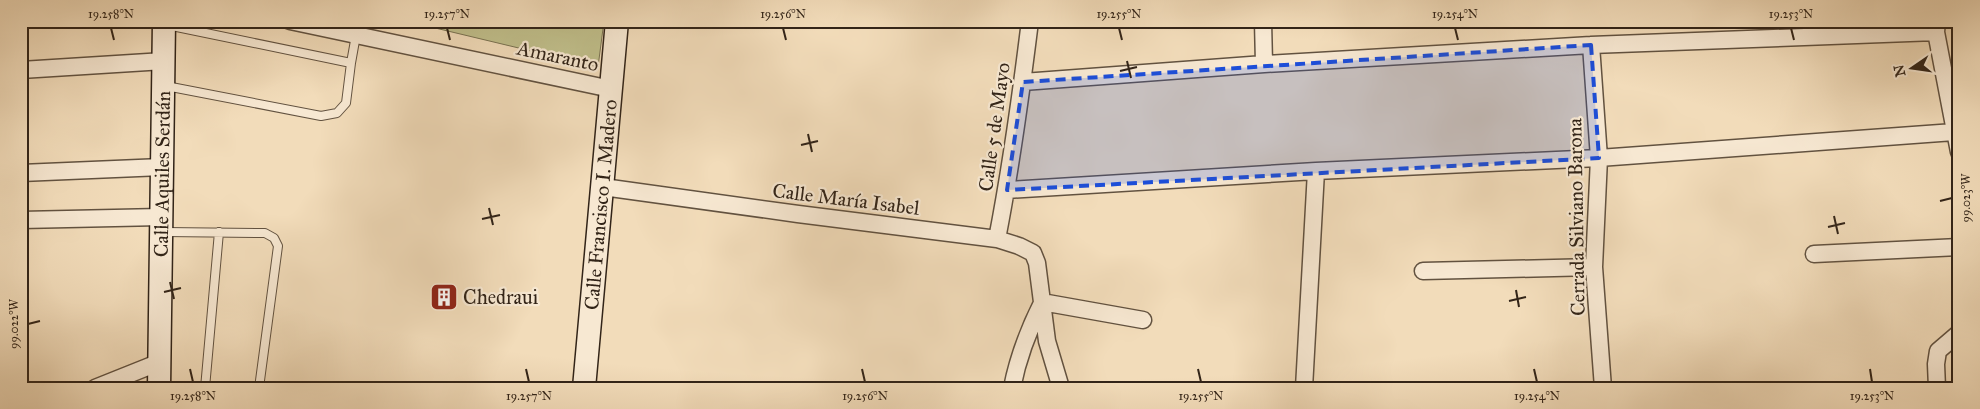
<svg xmlns="http://www.w3.org/2000/svg" width="1980" height="409" viewBox="0 0 1980 409" font-family="'IM FELL Great Primer',serif">
<style>
.green{fill:#c0bf8b;stroke:#797252}
.lines{fill:none;stroke-linecap:round;stroke-linejoin:round}
.service-casing{stroke:#625240;stroke-width:10}
.minor-casing{stroke:#625240;stroke-width:19}
.secondary-casing{stroke:#322418;stroke-width:25}
.service{stroke:#f7e8d2;stroke-width:8}
.minor{stroke:#f7e8d2;stroke-width:16}
.secondary{stroke:#f7e8d2;stroke-width:22}
.marked{fill:#1d4ed8;fill-opacity:0.2;stroke:#1d4ed8;stroke-width:4;stroke-dasharray:10 6;stroke-linejoin:round}
.ticks{fill:none;stroke:#322418;stroke-width:2}
.labels{text-anchor:middle;dominant-baseline:central;stroke-width:4.5;stroke-linejoin:round;paint-order:stroke}
.street-label{font-size:20px;fill:#322418;stroke:#f7e8d2}
.poi-label{font-size:20px;fill:#322418;stroke:#f7e8d2;text-anchor:start}
.neatline{fill:none;stroke:#322418;stroke-width:2}
.ticks-label{font-size:12px;text-anchor:middle;fill:#322418}
</style>
<rect width="100%" height="100%" fill="#f2dcba"/>
<filter id="stains"><feTurbulence type="fractalNoise" baseFrequency=".004" numOctaves="4"/><feColorMatrix values="0 0 0 0 .2 0 0 0 0 .09 0 0 0 0 .02 0 0 0 .5 -.17"/></filter>
<radialGradient id="worn" r=".72"><stop offset=".6" stop-color="#630" stop-opacity="0"/><stop offset="1" stop-color="#630" stop-opacity=".3"/></radialGradient>
<path class="green" d="M406,21H604L598,67Z"/>
<g class="lines">
<g class="service-casing">
<path id="service" d="M351,63L356,35
M166,86L321,116L337,113L346,103L351,63L167,25
M164,232L265,233L274,238L278,246L259,388
M205,388L219,232"/>
</g>
<g class="minor-casing">
<path id="minor" d="M290,21L611,89
M1263,21L1264,64
M1937,21L1936,32L1959,152
M1591,45L1599,158L1594,267L1603,388
M21,70L164,61
M1023,82L1264,64L1591,45L1936,32
M21,173L162,167
M603,187L798,214L997,239L1019,246L1033,253L1037,263L1047,341L1061,388
M1007,190L1316,171L1599,158L1954,132
M21,220L161,217
M997,239C1011,167 1021,94 1030,21
M1814,254L1959,247
M1423,271L1594,267
M1042,302L1143,320
M95,388L160,362
M1012,388C1018,357 1028,331 1042,303
M1304,388L1316,171
M1937,388L1936,364L1938,351L1959,333"/>
</g>
<g class="secondary-casing">
<g id="secondary">
<path id="s1" d="M159,388L164,21"/>
<path id="s2" d="M584,388L617,21"/>
</g>
</g>
<use href="#service" class="service"/>
<use href="#minor" class="minor"/>
<use href="#secondary" class="secondary"/>
</g>
<path class="marked" d="M1591,45L1599,158L1007,190L1023,82Z"/>
<path class="ticks" d="M111,28L114,40M447,28L450,40M783,28L786,40M1119,28L1122,40M1455,28L1458,40M1791,28L1794,40M1127,61L1131,78M1120,71L1137,67M808,134L812,152M801,145L818,141M1940,201L1952,198M489,208L493,225M1834,216L1838,234M482,219L500,215M1828,227L1845,223M170,282L174,299M1516,290L1519,307M164,292L181,288M1509,301L1526,297M28,324L40,321M190,369L193,382M526,369L529,382M862,369L865,382M1198,369L1201,382M1534,369L1537,382M1870,369L1872,382"/>
<defs>
<g id="building-square" transform="scale(1.4375)"><rect x="-9" y="-9" width="18" height="18" rx="4" fill="#8f2418" stroke="#f7e8d2"/><path d="M-4-6H4V6H1V3H-1V6H-4ZM-2.5-4.3h1.7v1.8h-1.7ZM.8-4.3h1.7v1.8H.8ZM-2.5-1h1.7V.8h-1.7ZM.8-1h1.7V.8H.8Z" fill="#fff"/></g>
</defs>
<g fill-rule="evenodd">
<use href="#building-square" x="444" y="297"/>
</g>
<g class="labels">
<g class="street-label">
<text transform="translate(558 56) rotate(12)">Amaranto</text>
<text transform="translate(994 127) rotate(-82)">Calle 5 de Mayo</text>
<text stroke="none"><textPath href="#s1" startOffset="214">Calle Aquiles Serdán</textPath></text>
<text transform="translate(846 199) rotate(7)">Calle María Isabel</text>
<text stroke="none"><textPath href="#s2" startOffset="184">Calle Francisco I. Madero</textPath></text>
<text transform="translate(1576 217) rotate(-91)">Cerrada Silviano Barona</text>
</g>
<g class="poi-label">
<text x="463" y="297">Chedraui</text>
</g>
</g>
<rect width="1980" height="409" fill="none" stroke="#f2dcba" stroke-width="55"/>
<g transform="translate(1912 68) rotate(257)" stroke="#f7e8d2" stroke-width="4" paint-order="stroke">
<path d="M0-4L9 19L0 12L-9 19Z" fill="#322418"/>
<text y="-8" font-size="14" font-weight="bold" text-anchor="middle" fill="#322418">N</text>
</g>
<rect x="28" y="28" width="1924" height="354" class="neatline"/>
<g class="ticks-label">
<text x="111" y="18">19.258°N</text>
<text x="447" y="18">19.257°N</text>
<text x="783" y="18">19.256°N</text>
<text x="1119" y="18">19.255°N</text>
<text x="1455" y="18">19.254°N</text>
<text x="1791" y="18">19.253°N</text>
<text transform="translate(1966 198) rotate(-90)" y="4">99.023°W</text>
<text transform="translate(14 324) rotate(-90)" y="4">99.022°W</text>
<text x="193" y="400">19.258°N</text>
<text x="529" y="400">19.257°N</text>
<text x="865" y="400">19.256°N</text>
<text x="1201" y="400">19.255°N</text>
<text x="1537" y="400">19.254°N</text>
<text x="1872" y="400">19.253°N</text>
</g>
<rect width="100%" height="100%" filter="url(#stains)"/>
<rect width="100%" height="100%" fill="url(#worn)"/>
</svg>
